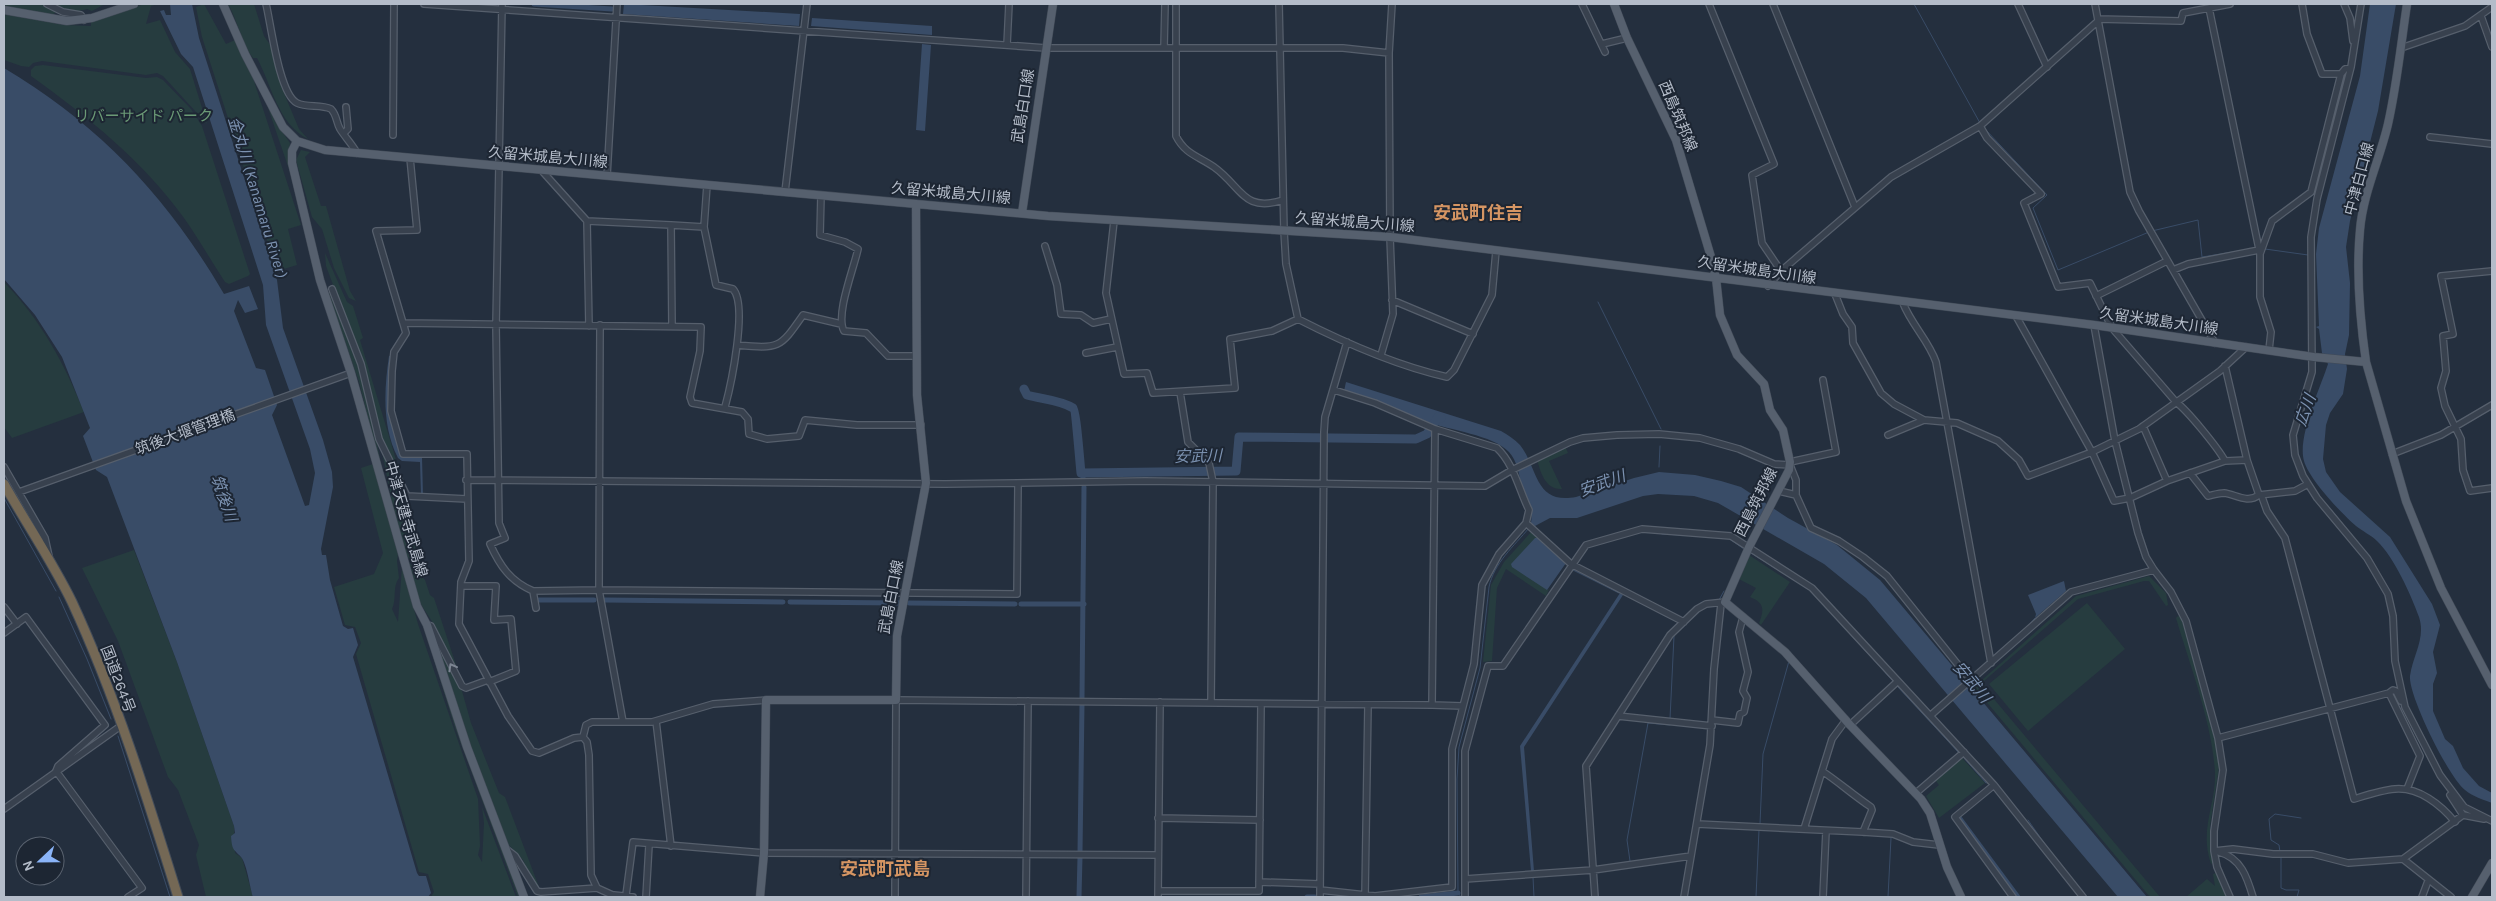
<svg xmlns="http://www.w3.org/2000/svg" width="2496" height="901" viewBox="0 0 2496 901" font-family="Karla,'Noto Sans JP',sans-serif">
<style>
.green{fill:#263c3f}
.water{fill:#394c67}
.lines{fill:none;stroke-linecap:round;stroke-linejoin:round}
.stream{stroke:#394c67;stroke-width:1}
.canal{stroke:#394c67;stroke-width:5}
.river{stroke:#394c67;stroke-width:9}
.minor-casing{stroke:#565f6c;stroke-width:8}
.major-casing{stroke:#414a57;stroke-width:9}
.highway-casing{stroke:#434c59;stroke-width:11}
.minor{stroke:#38414e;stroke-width:5.5}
.major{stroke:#56606e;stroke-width:8}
.highway{stroke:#746855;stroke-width:9}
.oneway{stroke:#7c8592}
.labels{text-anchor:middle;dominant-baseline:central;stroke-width:4;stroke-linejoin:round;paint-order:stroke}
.street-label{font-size:15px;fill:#b4bcc9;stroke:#1d2633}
.park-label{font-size:15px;fill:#6b9a76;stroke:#1d2633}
.water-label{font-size:16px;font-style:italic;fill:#7c92b1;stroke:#1d2633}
.quarter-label{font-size:18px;font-weight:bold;fill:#d59563;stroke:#1d2633}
</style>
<rect width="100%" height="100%" fill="#242f3e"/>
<path class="green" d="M4,4H41L56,12L51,16L4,7Z
M51,4H105L92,11L87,9C73,13 64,11 51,4Z
M144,4H158L151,6L146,24L160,20L175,52L190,69L207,124L163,76L157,73L146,75L42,61L33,63L29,67L21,66L4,60V14L65,25L91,26V22Z
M204,4L226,44L235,40L251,72L301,225L288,229L297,265L277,271L202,37L196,7Z
M228,4H254L264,36L273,49L284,93L299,129L308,139C278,124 272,86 257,58H253C241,43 238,21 228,4Z
M43,65L146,78L157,77L163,80L191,109L202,126L250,274L248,276L229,284L225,282C211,261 199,239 184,218C143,161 88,117 31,76V70L35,66Z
M263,93L276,123L290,143L288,156L297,193Z
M301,150L310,152L305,157L321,206H326L350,291L356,301L349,298L334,268L322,229L312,217L296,160Z
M325,253L347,302L353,306L363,338L360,340L403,483L381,441L350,330L326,266Z
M4,282C41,320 64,363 84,412L12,438L4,427Z
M328,293H331L359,367L369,402L386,489L359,382Z
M1565,446L1568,453L1549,461L1562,489C1545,490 1540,471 1537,459Z
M381,447L408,501L410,515L425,572L424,575L404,553L390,503L391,496Z
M373,464L398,554L397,561L399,578C392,587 397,599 392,609L398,622L402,566L418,624L478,799L480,846L478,855L482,862L484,823L482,807L516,897H431L434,892L428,874L419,872L356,654L361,643L355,627L345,625L334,587L374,574L383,553L361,468Z
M1532,531L1539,538L1547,590L1549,589L1546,596L1506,569L1497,588L1492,661L1483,662L1491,585L1504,562Z
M134,550L177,662L234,826L235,853L242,858L253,897H206L196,855L199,845L178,790L168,777L118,641L82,568Z
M1749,555L1790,582L1761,625L1759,623C1764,610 1765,603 1750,597L1756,588L1737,578Z
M406,559L425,580L430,595L434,598L460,677L440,643L433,623L420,603Z
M2149,576L2166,593L2168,605L2166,606L2149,581H2144L2078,599L1984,681L1982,680L2076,596Z
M2087,603L2125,649L2028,731L1989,684Z
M2178,616L2181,617L2216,743L2219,768L2210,826L2213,863L2211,864C2199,830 2216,804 2215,774C2213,725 2190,666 2176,618Z
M423,624L521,897H518L455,728Z
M436,643L462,691L471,723L499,793L505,797L539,887L533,883L523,860L508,844L472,754Z
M1976,684L1983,686L2160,897H2150L1974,687Z
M1962,758L1985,783L1939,818L1926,796L1939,785L1935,780Z
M2216,873L2226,897H2186L2207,879L2215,886L2213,874Z"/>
<path class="water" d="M170,4H192L199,38L277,280L283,328L323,440L332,472L333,487L321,549L322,555H326L330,580L343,626L348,629L353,628L358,645L353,657L417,873L419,876H426L431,893L428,897H253C250,888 247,864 241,857C234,849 232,851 231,836L235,833L234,826L177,662L107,477L96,470L83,436L90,428L62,357L35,315L4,279V68C101,126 167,197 224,294L249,286L258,309L245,313L238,300L234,311L256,368L265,370L277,405L272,415L305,506L309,505L315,473L310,449L266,325L263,285L193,67L181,54L160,11L164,10L166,15H171Z
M624,4L800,14L799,26L623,14Z
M2370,4H2396L2378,111L2350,221L2346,247L2350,283L2349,335L2345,354L2347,369L2343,394L2330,413L2326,425L2323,459L2326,472L2340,492L2390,537L2432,604L2440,625L2433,652L2437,673L2433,684V711L2445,739L2453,746L2463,768L2479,786L2492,793V803C2484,800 2472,796 2465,790C2449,778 2408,695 2410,676C2413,655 2426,638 2419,617C2411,595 2394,557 2377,541C2371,535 2362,531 2356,526C2341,513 2309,479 2304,461C2297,437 2321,386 2328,364L2322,353L2319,329L2316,327L2319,326L2316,254L2319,228L2360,76Z
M812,18L932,26V35L811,26Z
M922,44L931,45L925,131L916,130Z
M392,355L388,410L400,454L403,457H422L423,496L421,495L420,462L402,461L398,458C382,427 384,390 389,356Z
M1346,382L1501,431C1508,435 1514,439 1520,445C1538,467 1534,505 1576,497L1634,478L1659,472L1695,475L1721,481L1741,487L1788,518L1837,545L1880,580L2147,897H2118L1866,598L1824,564L1718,503L1694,496L1658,494L1643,496L1577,518H1550L1535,526L1531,523C1534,507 1523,499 1521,484C1519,473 1517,461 1509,452C1493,435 1449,430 1427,422C1399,411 1372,400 1344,391Z
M1535,538H1539L1566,563L1547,590L1512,567L1511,564Z
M2064,581L2066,591L2035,618L2036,614L2028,595Z
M1620,593L1623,595L1524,747L1534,871H1531L1520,746Z
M1961,816L2021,897H2017L1958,818Z"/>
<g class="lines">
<path class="stream" d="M1914,4L1980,123
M1984,128L2047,195L2033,208L2058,270L2149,232
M2152,231L2198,220L2202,257L2239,251
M2265,249L2308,255
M1598,302L1661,429
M1659,467L1660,446
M4,498L56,591
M1662,534L1699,536
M1728,538L1744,549
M1751,553L1810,590L1893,681
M1573,570L1619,593
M59,597L87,659L111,719
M1719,600L1724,591
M1696,607L1702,602
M2029,625L2035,618
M1979,677L2061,605
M1897,686L1959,753
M1670,719L1674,636
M118,736L170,897
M1963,757L1986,783
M2028,820L2049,850
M1760,824L1763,754L1789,661
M2280,852L2279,845L2271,840L2269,819L2275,814L2301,818
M2281,856V888L2286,890H2299L2297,897
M1630,861L1627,840L1648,723L1670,725
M1533,877L1534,897
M1461,897L1458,893L1457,779L1459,747L1480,668L1489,587C1494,563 1514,546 1529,528
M1756,897L1759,830
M1888,897L1891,838"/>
<path class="canal" d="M534,4L612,9
M1083,473V480
M539,600H594
M605,600L783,602
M790,602L900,603
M909,603L1015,604
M1021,604H1084
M1082,698L1084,487
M1080,852L1082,704
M1079,897L1080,857
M1307,897H1315
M1421,897L1458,893"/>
<path class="river" d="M1024,389L1027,395C1041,399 1061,400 1073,408C1076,410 1080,464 1081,473L1236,471L1239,437L1416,439L1427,434L1438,417L1441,418"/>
<g class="minor-casing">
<path id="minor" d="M47,4L63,12L81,15L84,20
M266,4C271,24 279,94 297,103C307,108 321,104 331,109C337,115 336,122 340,129C345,137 352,144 357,153
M424,4L1046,48H1343L1389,53
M502,4L496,325L499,523L505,538L490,544C500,566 510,581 533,591L536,608
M1176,4V136C1185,154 1198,156 1214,167C1242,187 1243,213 1283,200
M1279,4L1284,231L1286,264L1298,319C1343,342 1398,366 1447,377L1454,370L1492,295L1496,251
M1582,4L1605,52
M1709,4L1774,164L1752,175L1762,243L1781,271
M1773,4L1855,207
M2018,4L2047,67
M2095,4L2130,192L2139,211L2215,343
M2302,4L2307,34L2322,74H2341
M2344,4L2350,18L2353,41
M2361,4L2351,67L2317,199L2311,237L2312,372L2293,435L2295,455L2303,476L2317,498L2367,558L2388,594L2393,616L2395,661L2405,707L2440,775L2464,807L2492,821
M2209,8L2260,254V297L2271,332L2269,350
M2481,16L2492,47
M2098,19L2181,21L2183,13L2230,4
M1602,44L1627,38
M1007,45L1009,4
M1164,48L1165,4
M2401,48L2465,26L2492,7
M1980,126L1987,138L2041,194L2024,203L2058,287L2090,283L2112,328L2176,402C2188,411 2218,448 2225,461L2247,460L2259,495
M345,132L348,129L346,107
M393,135L394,4
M2430,137L2492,144
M543,172L587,221L671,225
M607,176L617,4
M707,185L704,227L716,285L733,289C748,305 731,385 725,407
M785,192L807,4
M821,195L820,235L845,242L858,249C854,268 835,315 844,331L866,333L888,356H917
M587,221L589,326
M1114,221L1106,293L1124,374L1147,373L1153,393L1235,388L1230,339L1272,331L1298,319
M1045,246L1057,285L1061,314L1081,315L1093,323L1111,319
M2260,254L2272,221L2311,192L2341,74L2345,69L2351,67
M2173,270L2188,264L2259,250
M2492,271L2441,276L2453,334L2443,336L2446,371L2441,388L2445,406L2461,439L2463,470L2470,491L2492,488
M1768,286L1781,271L1891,177L1980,126L2098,21
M332,289L361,364L379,439L407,496L467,499
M1835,294L1843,314L1852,327L1853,343L1881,393L1894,404L1924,420L1957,423L1998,441L2019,460L2028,476L2092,452L2139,429L2220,371L2246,347
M2096,296L2167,261
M1392,300L1473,334
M1903,303C1911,324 1929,341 1936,362L1991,663
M2016,316L2092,452L2114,501L2130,498L2167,481L2225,461
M403,323L376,231L417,230L410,158
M600,325L599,590L1017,594L1018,484
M2094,325L2115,441L2138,533L2146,557L2154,570L2171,592L2186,621L2218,738L2223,770L2214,831V851L2217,867L2230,897
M672,326L671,225L704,227
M737,345C780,349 780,348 803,315L841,324
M1086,353L1117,347
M1381,355L1393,314L1390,237L1389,53L1392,4
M2225,366L2247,460
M1180,392L1188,442L1209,463L1213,482L1211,703
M2143,426L2167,481
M1888,435L1924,420
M2392,454L2441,435L2492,405
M1790,462L1836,452L1823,380
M4,467L45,538L49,556
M2190,473L2208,496C2213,495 2219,493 2224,493C2235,494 2247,504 2259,495L2295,491L2308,484
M466,480L945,484L1145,481L1485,486L1512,470L1570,442L1583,438L1617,435L1659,434L1700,438L1739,449L1774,464L1790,465L1796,480V495
M1779,491L1796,495L1811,528L1839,541L1863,557L1887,576L1971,681
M19,492L351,373
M2262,497L2267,511L2285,538L2354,799C2367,795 2382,790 2395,789C2419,787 2441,805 2455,822
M1526,523L1571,564L1684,622
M461,586H496L494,620L511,619L516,671L489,682
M533,591L599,590L623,722
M4,607L17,624
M427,625L431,626L462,686L466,688L488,680
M4,633L26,617L105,725L58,766L56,771
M2389,693L2420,756L2407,789
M1432,705L1463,706
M1931,715L2071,592L2154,570
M1618,716L1712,726
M1712,720L1738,723L1740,714L1744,712L1747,698L1743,691L1748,672L1739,632L1743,617
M656,721L671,846
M1850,725L1898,681
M583,737L574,738L539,753L532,751L508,716L459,624L461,582L469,561L467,454H403L391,411L392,371L394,352L406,333L403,323L701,327L700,351L690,397L692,403L742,412L748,419L749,434L767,439L799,436L805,420L857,425H921
M2218,738L2389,693L2393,690L2396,691L2401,701
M56,771L142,888L128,897
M1822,771C1840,783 1853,795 1871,807L1872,810L1863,832
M1994,785L1955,817L2013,897
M1916,793L1964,752
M2450,795L2463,815L2484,819
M4,809L122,725
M1158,818L1260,820
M1697,824L1863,832L1893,834L1913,842L1939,845
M1804,829L1832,739L1846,720
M506,849L515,856L537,891L541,892L597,888
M2214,851L2233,849L2273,854H2313L2348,863L2403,859L2451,897
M2219,852C2241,858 2247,877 2253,897
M2403,859L2463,815
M1465,879L1593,870L1691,856
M1259,882L1320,884
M1320,890L1375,896L1452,887V749L1474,664L1482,585L1499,554L1526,523L1529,510C1519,490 1514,464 1497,448L1435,429L1375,403L1334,390
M1158,891H1259L1261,704
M614,895L633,897
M626,895L633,842L764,853L1158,855
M1365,896L1368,705
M617,897L597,888L591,875L589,755L587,742L583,737L586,725L592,722H652L713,704L766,700
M646,897L649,845
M895,897L896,700L1432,705L1435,429
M1026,897L1028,701
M1158,897L1160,702
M1320,897L1324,432L1325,417L1347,342
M1465,897V751L1488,666H1503L1586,545L1642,529L1731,536L1812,588L1994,785L2083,897
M1595,897L1586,766L1670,635L1697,609L1706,604L1725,602
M1684,897L1710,745L1714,669L1721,604
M1823,897L1826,831
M2422,897L2428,881"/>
</g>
<g class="major-casing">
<path id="major" d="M223,4L245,54L283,127L297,141L325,150L1048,216L1390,237L2094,325L2314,357L2366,362
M1614,4L1627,38L1676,140L1711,257L1716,278L1720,315L1737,355L1764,384L1770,410L1783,430L1790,462L1789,470L1749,547L1725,602L1785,652L1850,725L1921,799L1930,813L1947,867L1961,897
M2407,4C2401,44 2397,84 2388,124C2380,159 2363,193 2360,230C2356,273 2360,320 2366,362L2406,501L2441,588L2492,685
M4,10L67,21L92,18L134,4
M297,141L292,151V163L320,280L351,373L417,606L427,625L467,747L524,897
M1022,213L1053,4
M760,897L764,853L766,700H896L897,636L926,483L917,395L916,204
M2472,897L2492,863"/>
</g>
<g class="highway-casing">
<path id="highway" d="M4,484C26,523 52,561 72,602C116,697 147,797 178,897"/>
</g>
<use href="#minor" class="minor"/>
<use href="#major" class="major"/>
<use href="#highway" class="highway"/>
</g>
<defs><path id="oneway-chevron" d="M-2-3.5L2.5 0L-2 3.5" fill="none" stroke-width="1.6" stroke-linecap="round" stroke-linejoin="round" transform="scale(1.25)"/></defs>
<use class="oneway" href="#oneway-chevron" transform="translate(452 667) rotate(-119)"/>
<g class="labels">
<g class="street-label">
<text transform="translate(1023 106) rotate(-81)">武島白口線</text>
<text transform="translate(1678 116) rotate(67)">西島筑邦線</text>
<text transform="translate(548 157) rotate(5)">久留米城島大川線</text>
<text transform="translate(2359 179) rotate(-75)">中津白口線</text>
<text transform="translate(951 193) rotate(5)">久留米城島大川線</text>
<text transform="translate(1355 222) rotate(4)">久留米城島大川線</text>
<text transform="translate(1757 270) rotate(8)">久留米城島大川線</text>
<text transform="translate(2159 321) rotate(8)">久留米城島大川線</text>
<text transform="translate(185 432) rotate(-20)">筑後大堰管理橋</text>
<text transform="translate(1756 502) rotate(-63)">西島筑邦線</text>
<text transform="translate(406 519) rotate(74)">中津天建寺武島線</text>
<text transform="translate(891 597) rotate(-79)">武島白口線</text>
<text transform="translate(118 679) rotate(69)">国道264号</text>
</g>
<g class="park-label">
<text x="144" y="116">リバーサイド パーク</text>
</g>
<g class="water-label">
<text transform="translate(258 197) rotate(73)">金丸川 (Kanamaru River)</text>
<text transform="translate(2305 410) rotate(-70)">広川</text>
<text transform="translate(1198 456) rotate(-1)">安武川</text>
<text transform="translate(1602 483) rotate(-20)">安武川</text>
<text transform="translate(224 498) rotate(71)">筑後川</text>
<text transform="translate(1972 682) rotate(50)">安武川</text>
</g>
<g class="quarter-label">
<text x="1478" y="213">安武町住吉</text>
<text x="885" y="869">安武町武島</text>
</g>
</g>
<rect width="2496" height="901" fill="none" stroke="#b4bcc9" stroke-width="10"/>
<g transform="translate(40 861) rotate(248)"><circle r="24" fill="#1d2633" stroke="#59626f"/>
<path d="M0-4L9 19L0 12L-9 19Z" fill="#8ab4f8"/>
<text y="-8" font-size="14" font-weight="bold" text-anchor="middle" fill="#b4bcc9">N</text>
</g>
</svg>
